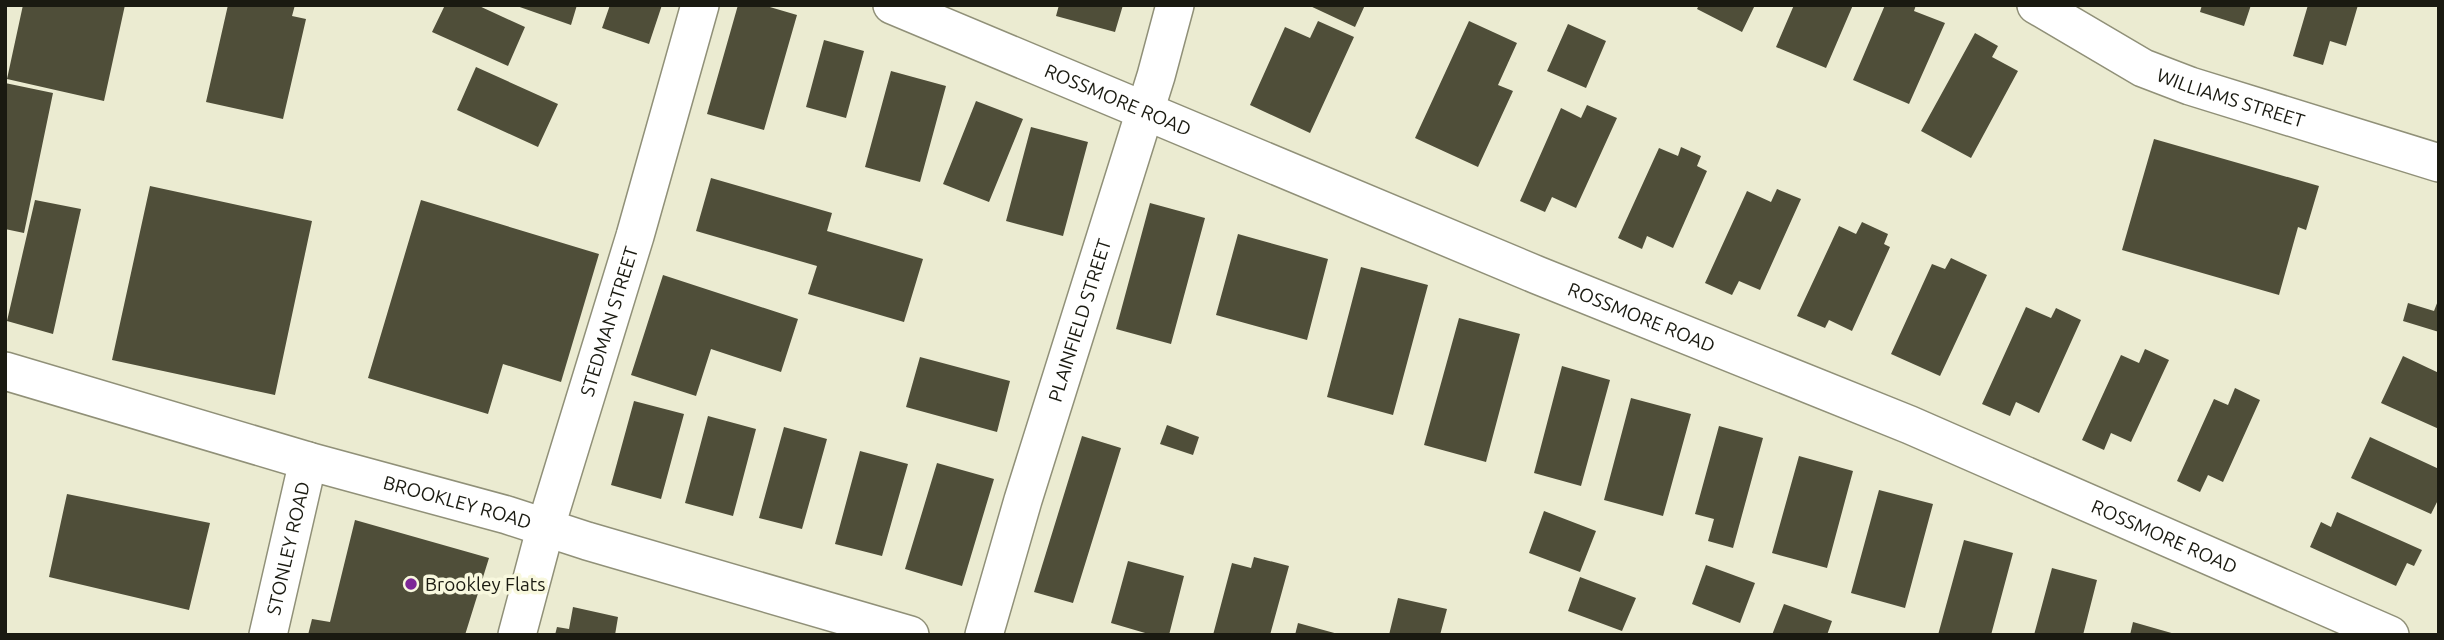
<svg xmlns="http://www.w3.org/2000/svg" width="2444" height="640" viewBox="0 0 2444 640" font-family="Ubuntu,sans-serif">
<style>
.building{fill:#4f4e39}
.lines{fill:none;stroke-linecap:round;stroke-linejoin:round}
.street-casing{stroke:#909078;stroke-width:40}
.street{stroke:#fff;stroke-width:37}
.poi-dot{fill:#7d2897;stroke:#f8f8de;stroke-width:2.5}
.labels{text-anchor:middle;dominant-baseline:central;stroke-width:7;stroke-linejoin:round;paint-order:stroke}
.street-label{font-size:19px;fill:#1a1a11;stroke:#f8f8de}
.poi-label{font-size:19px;fill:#1a1a11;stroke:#f8f8de;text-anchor:start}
</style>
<rect width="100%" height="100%" fill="#ebebd1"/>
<path class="building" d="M23,5H125L104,101L7,79Z
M228,5H295L292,16L306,19L283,119L206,102Z
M445,5H477L525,27L508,66L432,32Z
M514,5H577L571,25Z
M610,5H662L649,44L602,28Z
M738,5H763L797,15L764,130L707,114Z
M1059,5H1123L1115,32L1056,16Z
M1308,5H1365L1355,27Z
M1699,5H1755L1742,32L1697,9Z
M1794,5H1853L1826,68L1776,47Z
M1885,5H1916L1914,11L1945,23L1909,104L1853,80Z
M2202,5H2251L2244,26L2200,12Z
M2308,5H2358L2346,46L2330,41L2323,65L2293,56Z
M1318,21L1354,37L1310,133L1250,105L1285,27L1310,38Z
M1469,21L1517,43L1498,85L1513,91L1478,167L1415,138Z
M1568,24L1606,41L1586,88L1547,71Z
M1975,33L1998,46L1992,57L2018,71L1971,158L1921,131Z
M824,40L864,51L846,118L806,107Z
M476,67L558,104L538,147L457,110Z
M891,71L946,86L920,182L865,167Z
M5,83L53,93L24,233L5,229Z
M976,101L1023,119L989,202L943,184Z
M1587,105L1617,118L1576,208L1552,197L1545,212L1520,201L1561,108L1581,118Z
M1031,127L1088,142L1063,236L1006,221Z
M2154,139L2319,186L2306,230L2298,227L2279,295L2122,250Z
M1681,147L1701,156L1697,166L1707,171L1673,248L1647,236L1642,249L1618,238L1659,148L1678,156Z
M711,178L832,213L827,231L923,259L904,322L808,294L817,266L696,231Z
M150,186L312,221L275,395L112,360Z
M1777,189L1801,199L1760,290L1739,281L1732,295L1705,283L1747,191L1771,202Z
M35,200L81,209L53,334L7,321Z
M421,200L599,254L561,382L503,364L488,414L368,378Z
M1150,203L1205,218L1171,344L1116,329Z
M1862,222L1888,234L1884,244L1890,247L1852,331L1829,320L1825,328L1797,316L1839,226L1856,234Z
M1238,234L1328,259L1307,340L1216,315Z
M1951,258L1987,275L1940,376L1891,354L1932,264L1945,269Z
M1361,267L1428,285L1393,415L1327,397Z
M663,275L798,319L781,372L711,349L696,396L631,375Z
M2439,298V332L2403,321L2408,303L2434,311Z
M2026,307L2051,318L2056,308L2081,320L2039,413L2016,402L2010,416L1982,404Z
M1459,318L1520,334L1486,462L1424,445Z
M2145,349L2169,360L2131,442L2111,433L2104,450L2082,440L2121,355L2139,363Z
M2403,356L2439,373V429L2381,403Z
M920,357L1010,381L997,432L906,407Z
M1562,366L1610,380L1581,486L1534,473Z
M2235,388L2260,400L2223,482L2208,475L2200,492L2177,481L2214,399L2228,405Z
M1631,398L1691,414L1663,516L1604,500Z
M634,401L684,414L661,499L611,485Z
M708,416L756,429L733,516L685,503Z
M1167,425L1199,437L1193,455L1160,444Z
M1719,426L1763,438L1733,548L1708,541L1714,519L1695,514Z
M784,427L827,439L802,529L759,518Z
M1082,436L1121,448L1073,603L1034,592Z
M2370,437L2439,469V498L2431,514L2351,478Z
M860,451L908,464L882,556L835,544Z
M1799,456L1853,471L1827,568L1772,553Z
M937,463L994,479L962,586L905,569Z
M1879,490L1933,504L1905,608L1851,593Z
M67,494L210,523L189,610L49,577Z
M1544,511L1596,531L1580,572L1529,553Z
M2337,512L2422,550L2414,566L2407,563L2396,586L2310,547L2321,522L2331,527Z
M355,520L489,558L465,635H308L312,619L330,622Z
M1964,540L2013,553L1991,635H1938Z
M1254,557L1289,566L1270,635H1213L1232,563L1251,568Z
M1128,561L1184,576L1169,635H1152L1111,623Z
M1706,565L1755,583L1740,623L1692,604Z
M2052,568L2097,580L2083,635H2034Z
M1580,577L1636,598L1622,631L1568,611Z
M1398,598L1447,609L1440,635H1389Z
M1784,604L1832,621L1827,635H1772Z
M573,607L618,617L615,635H555L557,627L569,629Z
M2133,622L2175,634V635H2130Z
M1298,623L1338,634V635H1295Z"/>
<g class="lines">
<g class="street-casing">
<g id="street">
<path id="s1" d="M892,5L1537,275L1910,425L2390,635"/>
<path id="s2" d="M2036,5L2143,68L2190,86L2439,163"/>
<path id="s3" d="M5,371L308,461L507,515L587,541L910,635"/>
<path id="s4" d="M268,635L308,461"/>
<path id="s5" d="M517,635L546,526L635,236L700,5"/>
<path id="s6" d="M984,635L1023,500L1156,76L1175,5"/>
</g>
</g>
<use href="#street" class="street"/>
</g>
<circle class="poi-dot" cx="411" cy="584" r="7"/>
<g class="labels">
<g class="street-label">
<text stroke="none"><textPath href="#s2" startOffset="217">WILLIAMS STREET</textPath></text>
<text stroke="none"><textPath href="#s1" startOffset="245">ROSSMORE ROAD</textPath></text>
<text stroke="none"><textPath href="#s1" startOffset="812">ROSSMORE ROAD</textPath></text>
<text stroke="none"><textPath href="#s5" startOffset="327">STEDMAN STREET</textPath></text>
<text stroke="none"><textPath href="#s6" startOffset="329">PLAINFIELD STREET</textPath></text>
<text stroke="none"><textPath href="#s3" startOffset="471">BROOKLEY ROAD</textPath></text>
<text stroke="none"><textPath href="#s1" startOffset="1379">ROSSMORE ROAD</textPath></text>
<text stroke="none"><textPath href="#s4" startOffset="89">STONLEY ROAD</textPath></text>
</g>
<g class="poi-label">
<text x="425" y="584">Brookley Flats</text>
</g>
</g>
<rect width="2444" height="640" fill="none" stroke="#1a1a11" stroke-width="14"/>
</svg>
